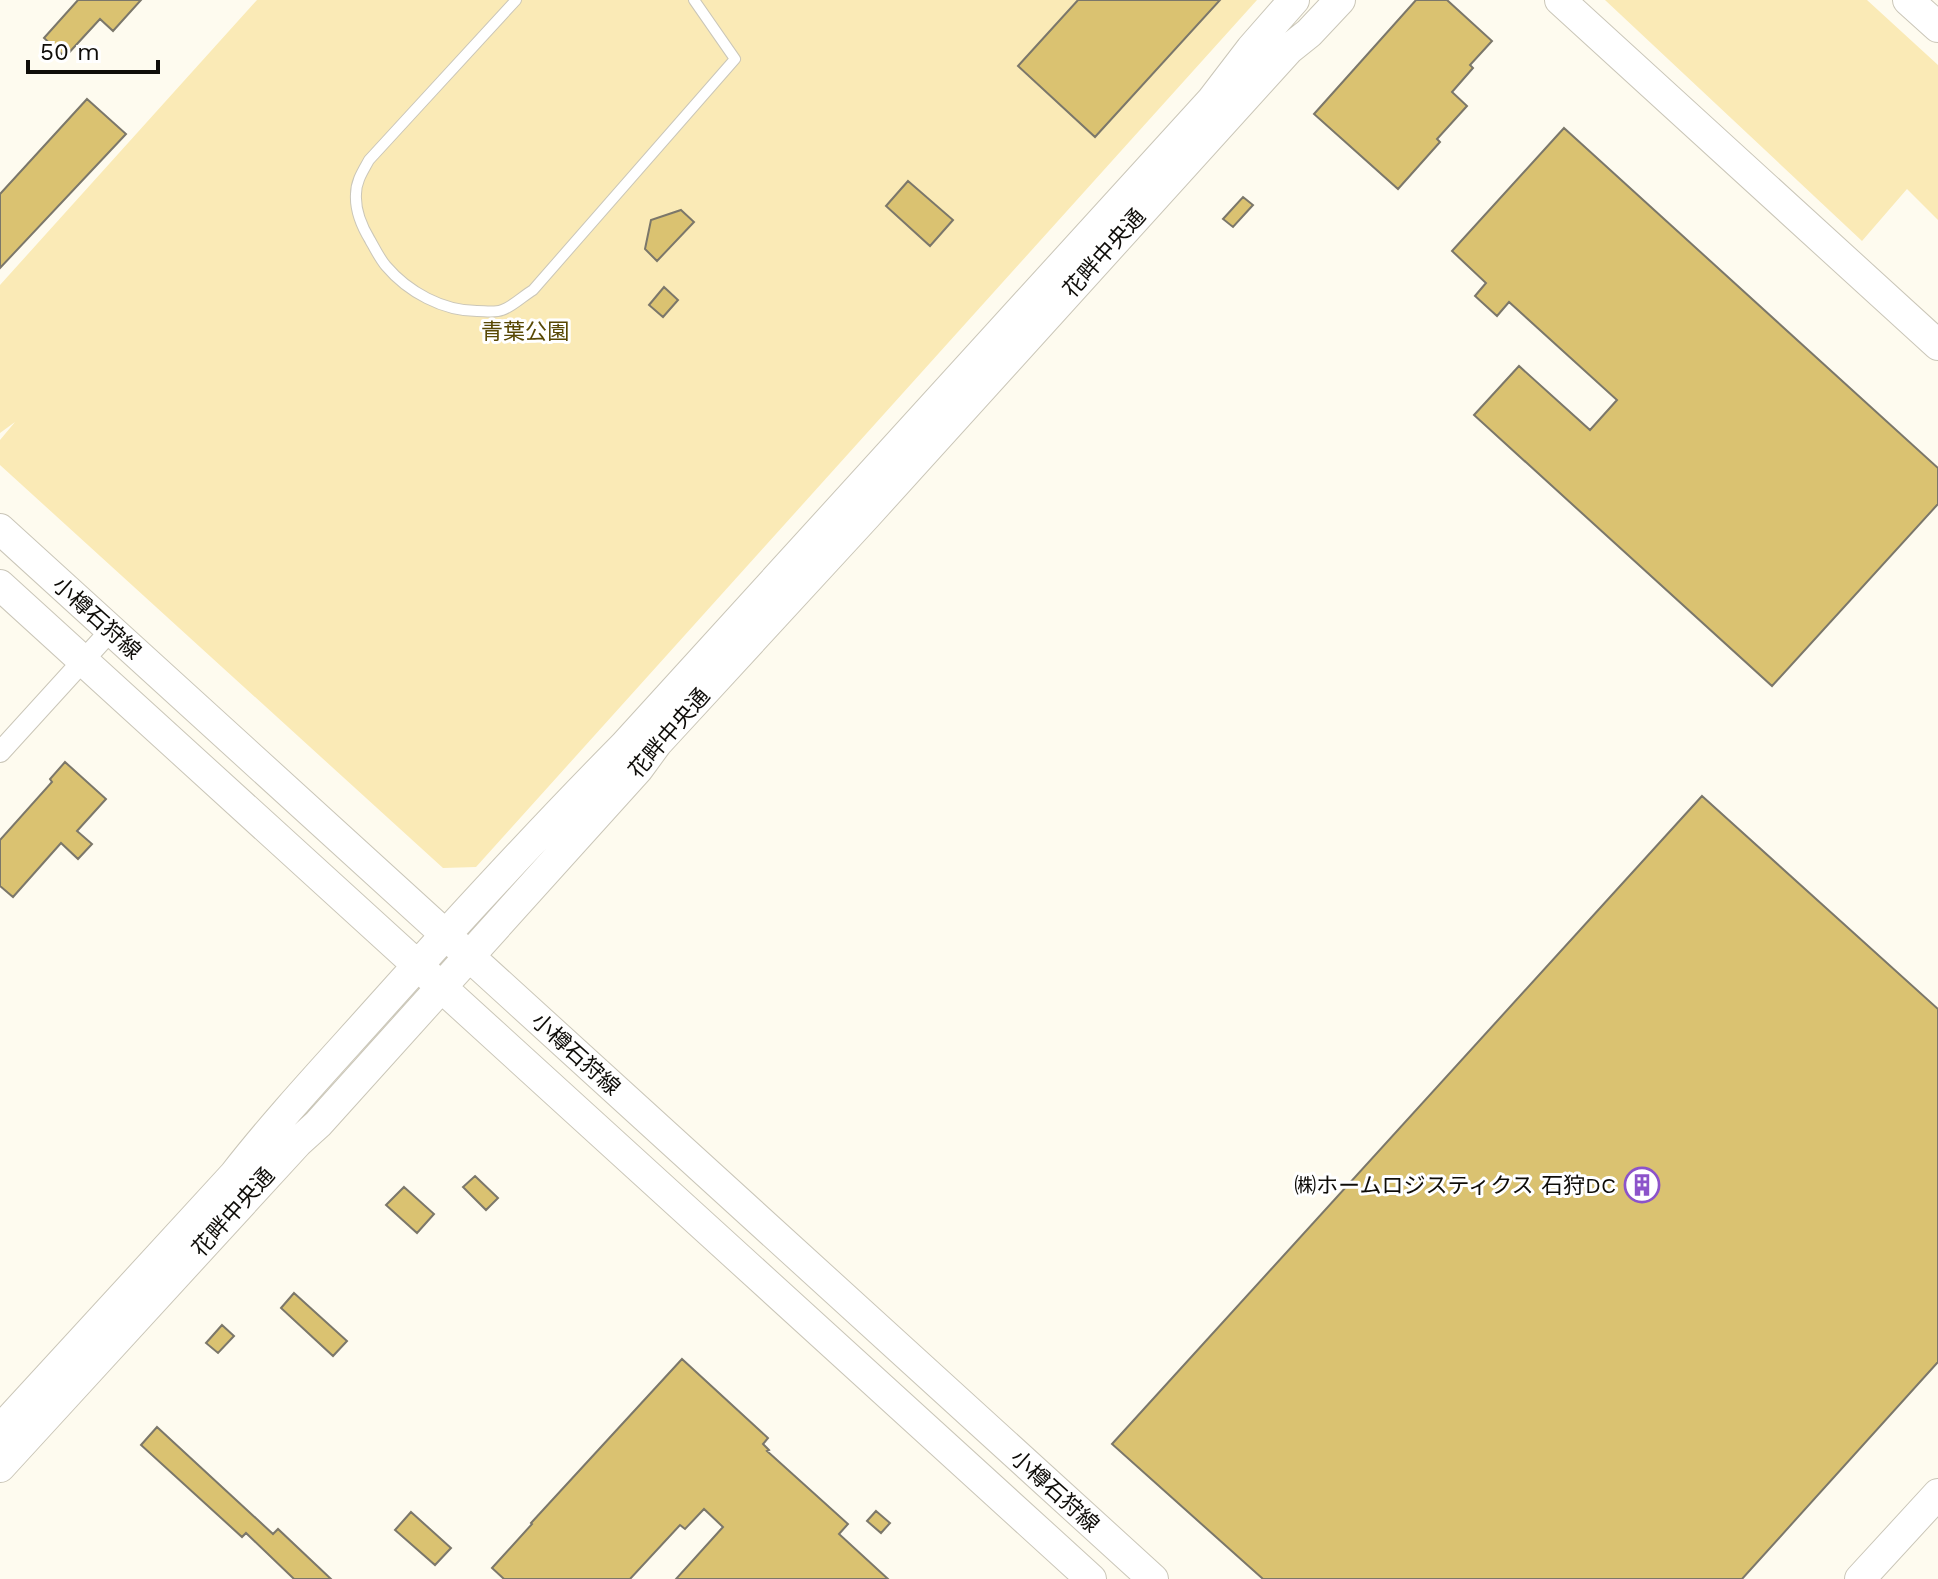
<svg xmlns="http://www.w3.org/2000/svg" width="1938" height="1579" viewBox="0 0 1938 1579" font-family="'Work Sans','Noto Sans JP',sans-serif">
<style>
.green{fill:#faeab6}
.building{fill:#dac271;stroke:#7b776a;stroke-width:2}
.lines{fill:none;stroke-linecap:round;stroke-linejoin:round}
.lane-casing{stroke:#cac6b8;stroke-width:12}
.street-casing{stroke:#cac6b8;stroke-width:22}
.secondary-casing{stroke:#cac6b8;stroke-width:32}
.lane{stroke:#fff;stroke-width:10}
.street{stroke:#fff;stroke-width:20}
.secondary{stroke:#fff;stroke-width:30}
.labels{text-anchor:middle;dominant-baseline:central;stroke-width:6;stroke-linejoin:round;paint-order:stroke}
.street-label{font-size:22px;fill:#0f0d09;stroke:#fff}
.park-label{font-size:22px;fill:#584804;stroke:#fff}
.poi-label{font-size:22px;fill:#0f0d09;stroke:#fff;text-anchor:end}
</style>
<rect width="100%" height="100%" fill="#fefbef"/>
<path class="green" d="M257,0H1257L476,867L443,868L0,465V440L15,422L0,433V285Z
M1605,0H1867L1938,65V220L1907,189L1862,241Z"/>
<path class="building" d="M78,0H141L113,31L100,19L65,57L44,38Z
M1078,0H1220L1095,137L1018,66Z
M1416,0H1447L1492,41L1470,65L1473,68L1452,92L1467,106L1437,139L1440,142L1398,189L1314,114Z
M87,99L126,134L0,268V194Z
M1564,128L1938,468V504L1772,686L1474,415L1519,366L1590,430L1617,400L1509,302L1497,316L1475,296L1486,283L1452,251Z
M908,181L953,220L930,246L886,206Z
M1243,197L1253,205L1233,227L1223,219Z
M681,210L694,222L657,261L645,249L651,220Z
M664,287L678,300L663,317L649,305Z
M65,762L106,799L77,831L92,844L78,859L61,843L13,897L0,886V840L52,782L50,779Z
M1702,796L1938,1009V1362L1742,1579H1263L1112,1444Z
M475,1176L498,1198L486,1210L463,1187Z
M404,1187L434,1214L417,1233L386,1205Z
M294,1293L347,1341L333,1356L281,1308Z
M222,1325L234,1336L218,1353L206,1343Z
M682,1359L768,1438L763,1444L769,1450L767,1451L848,1524L839,1534L888,1579H676L723,1527L704,1509L685,1529L680,1525L630,1579H504L492,1568L532,1524L531,1523Z
M157,1427L273,1534L278,1529L331,1579H294L246,1533L242,1537L141,1445Z
M876,1511L890,1523L881,1533L867,1521Z
M411,1512L451,1548L435,1565L395,1530Z"/>
<g class="lines">
<g class="lane-casing">
<path id="lane" d="M516,0L369,160C363,171 356,181 356,194C355,210 362,227 370,240C375,249 380,259 386,266C408,292 443,311 477,311C485,311 495,313 502,310C512,307 523,296 533,290L735,59L694,0"/>
</g>
<g class="street-casing">
<path id="street" d="M0,752L111,630"/>
</g>
<g class="secondary-casing">
<path id="secondary" d="M1560,0L1938,345
M1908,0L1938,27
M0,529L1153,1579
M0,585L1091,1579
M0,1430L234,1175C280,1116 332,1061 382,1005C461,917 541,830 624,746L1212,100L1251,49L1294,0
M0,1467L297,1143L318,1124L638,769L657,743L866,516L1289,49L1309,33L1340,0
M1860,1579L1938,1494"/>
</g>
<use href="#lane" class="lane"/>
<use href="#street" class="street"/>
<use href="#secondary" class="secondary"/>
</g>
<defs>
<g id="building-ring" transform="scale(1.8)"><circle r="9.5" fill="#fff" stroke="#8c53ca" stroke-width="1.5"/><path d="M-4-6H4V6H1V3H-1V6H-4ZM-2.5-4.3h1.7v1.8h-1.7ZM.8-4.3h1.7v1.8H.8ZM-2.5-1h1.7V.8h-1.7ZM.8-1h1.7V.8H.8Z" fill="#8c53ca"/></g>
</defs>
<g fill-rule="evenodd">
<use href="#building-ring" x="1642" y="1185"/>
</g>
<g class="labels">
<g class="street-label">
<text transform="translate(1104 253) rotate(-48)">花畔中央通</text>
<text transform="translate(97 618) rotate(42)">小樽石狩線</text>
<text transform="translate(669 733) rotate(-49)">花畔中央通</text>
<text transform="translate(576 1054) rotate(42)">小樽石狩線</text>
<text transform="translate(233 1212) rotate(-48)">花畔中央通</text>
<text transform="translate(1055 1491) rotate(42)">小樽石狩線</text>
</g>
<g class="park-label">
<text x="525" y="331">青葉公園</text>
</g>
<g class="poi-label">
<text x="1616" y="1185">㈱ホームロジスティクス 石狩DC</text>
</g>
</g>
<path d="M28 60v12h130v-12" fill="none" stroke="#0f0d09" stroke-width="4"/>
<text x="40" y="60" font-size="24" fill="#0f0d09" stroke="#ffffff" stroke-width="6" paint-order="stroke">50 m</text>
</svg>
